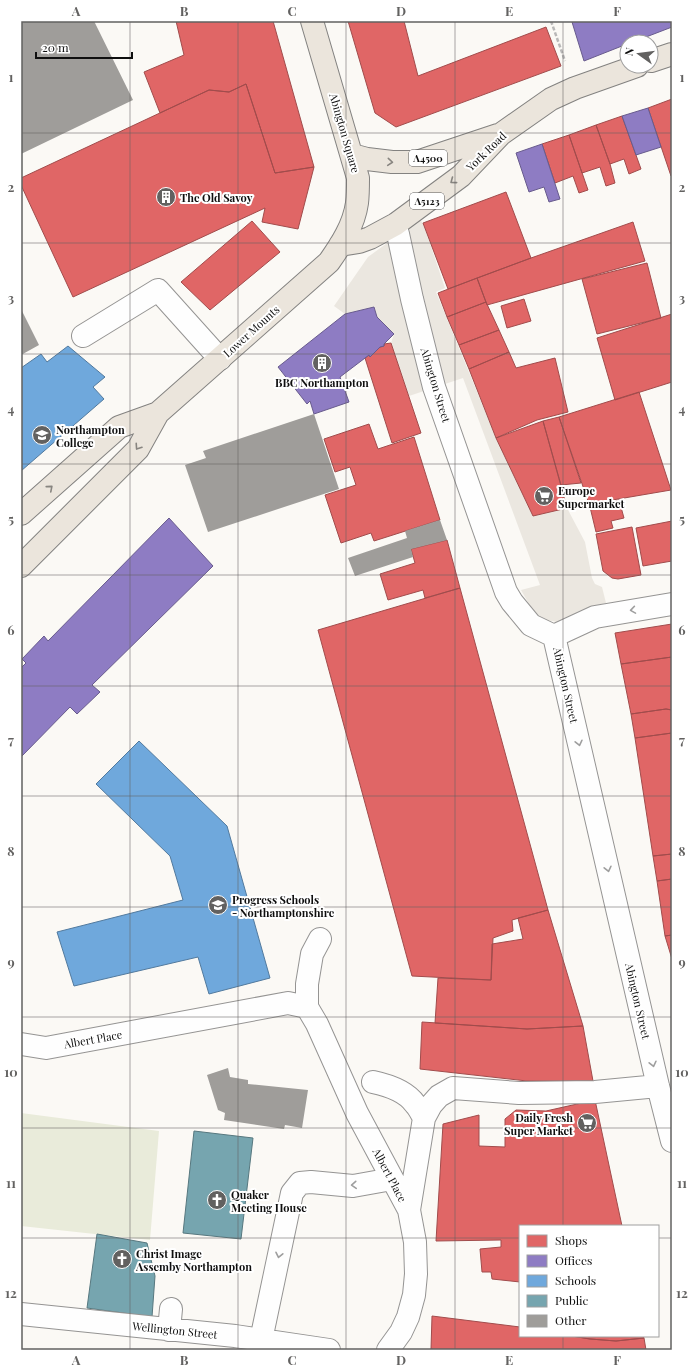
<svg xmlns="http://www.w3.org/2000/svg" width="693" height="1371" viewBox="0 0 693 1371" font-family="'Playfair Display',serif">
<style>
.cemetery{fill:#e9ebda}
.plaza{fill:#ebe7e0}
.shops{fill:#e06666;stroke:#a14c4c}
.offices{fill:#8e7cc3;stroke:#685b8d}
.schools{fill:#6fa8dc;stroke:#527a9e}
.public{fill:#76a5af;stroke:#57787f}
.building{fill:#9f9d9a}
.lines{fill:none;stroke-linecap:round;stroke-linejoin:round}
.minor-casing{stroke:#959493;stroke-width:24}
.major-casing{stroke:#838280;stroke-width:24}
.path{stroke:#b9b8b8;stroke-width:2.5;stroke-dasharray:4 2;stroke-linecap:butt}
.minor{stroke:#fefefe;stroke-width:22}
.major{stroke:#ebe5dc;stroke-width:22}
.oneway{stroke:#888580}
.oneway2{stroke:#9e9e9e}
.grid{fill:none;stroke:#626160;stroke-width:1;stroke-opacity:0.55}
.labels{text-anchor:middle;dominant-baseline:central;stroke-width:4;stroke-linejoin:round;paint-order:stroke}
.shield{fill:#fff;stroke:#575757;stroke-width:1}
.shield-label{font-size:10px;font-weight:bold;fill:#0f0f0f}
.street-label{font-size:11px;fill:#0f0f0f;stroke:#fff}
.poi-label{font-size:11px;font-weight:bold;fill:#0f0f0f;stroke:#fff;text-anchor:start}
.neatline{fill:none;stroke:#626160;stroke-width:1.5}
.grid-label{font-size:13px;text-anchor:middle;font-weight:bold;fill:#626160}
</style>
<rect width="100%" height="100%" fill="#fbf9f5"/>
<path class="cemetery" d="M21,1113L159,1131L150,1240L21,1226Z"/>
<path class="plaza" d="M418,218L423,223L445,288L436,292L496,438L533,516L567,508L585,542L592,578L595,584L602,587L606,603L588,608L576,617L562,624L553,621L541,620L533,611L521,590L540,585L463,378L409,396L391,343L394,334L377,317L374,307L345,314L334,306L368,257L398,235Z"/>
<path class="shops" d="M176,21H273L314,167L275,173L246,84L229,92L209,90L160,113L144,72L184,55Z
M348,21H404L418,76L546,27L561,66L396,127L375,113Z
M246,84L275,173L314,167L298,229L262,222L265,208L73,297L21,185V178L209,90L229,92Z
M672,99V176H671L648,108Z
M622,116L641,169L629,174L624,159L610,164L596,125Z
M596,125L610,164L615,183L606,186L600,167L582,173L569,135Z
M569,135L588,190L579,193L573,176L555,183L542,144Z
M506,192L531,258L448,289L423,223Z
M252,221L280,252L210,310L181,282Z
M633,222L645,261L487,305L477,278L531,258Z
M647,263L661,318L597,334L582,279Z
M477,278L486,302L447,317L438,293Z
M524,299L531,321L507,328L501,306Z
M486,302L499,330L459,345L447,317Z
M672,314V382L615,400L597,338Z
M499,330L509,352L469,369L459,345Z
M391,343L421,433L392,443L365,358L369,355L370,357L380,347L384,346V344Z
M509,352L516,368L555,358L568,412L537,420L496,438L469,369Z
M639,392L671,490L589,504L559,417Z
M559,417L581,483L561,485L543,421Z
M543,421L567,508L533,516L496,438Z
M369,424L378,449L414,437L440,520L374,541L371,533L341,543L325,495L356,485L350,467L335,472L324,439Z
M619,500L624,518L611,521L613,528L596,532L590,507Z
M672,521V561L643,566L636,528Z
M632,527L641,575L618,579L612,578L603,571L596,534Z
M447,540L460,588L425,598L423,590L388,600L380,574L415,563L411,549Z
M460,588L548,910L512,920L513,931L493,938L491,980L412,976L318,630Z
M672,624V657L621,664L615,633Z
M672,657V710L666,709L631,714L621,664Z
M666,709L672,710V733L635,738L631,714Z
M672,733V854L653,856L635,738Z
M672,854V879L657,881L653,856Z
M672,879V935L665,936L657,881Z
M548,910L583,1026L527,1029L435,1023L438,978L491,980L492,944L523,939L518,918Z
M672,935V959L665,936Z
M422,1022L527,1029L583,1026L593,1081H527L420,1069Z
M595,1100L622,1226H520V1282L492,1279L491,1272H482L480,1249L501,1247V1240L436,1241L443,1124L479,1115V1146L505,1147V1119L516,1110L546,1111Z
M432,1316L520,1327V1336H572L590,1339L616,1341L644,1338L646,1350H437L431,1349Z
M572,1336H643L644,1338L616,1341L590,1339Z"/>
<path class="offices" d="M574,21H672V27L633,42H627V44L584,61L572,22Z
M648,108L661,147L636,155L622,116Z
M542,144L560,199L549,202L544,187L529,192L516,153Z
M374,307L377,317L394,334L384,344V346L380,347L370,357L369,355L340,377L349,402L314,414L310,401L307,404L278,367L345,314Z
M169,518L213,566L92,685L100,692L77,714L70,707L21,757V668L26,663L22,659L44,636L48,641Z"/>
<path class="schools" d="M68,346L105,377L93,387L104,399L21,471V368L41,354L47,362Z
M139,741L227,826L270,978L209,994L198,957L74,986L57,932L183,900L170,856L96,784Z"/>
<path class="public" d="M194,1131L253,1138L241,1239L183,1233Z
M97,1234L147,1243L155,1276L152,1317L87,1308Z"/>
<path class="building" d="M21,21H94L133,100L21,154Z
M21,309L39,345L21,355Z
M314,414L339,489L208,532L185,465L206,458L203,451Z
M440,520L447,540L411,549L413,557L355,576L348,558L407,538L405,531Z
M228,1068L230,1077L248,1080V1084L308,1090L302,1128L285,1125L284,1129L224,1120L225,1113L218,1110L207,1075Z"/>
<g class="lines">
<g class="minor-casing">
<path id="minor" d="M398,234L412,299L434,387L506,592L512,602L531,625L554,636L658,1086L672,1141
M83,336L158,290L220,359
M554,636L595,617L672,604
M307,1007V984L312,954L320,939
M21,1044L46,1048L288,1003L307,1007L317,1024L357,1113L409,1210L415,1242L416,1274L414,1295L408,1317L401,1332L388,1350
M373,1082C387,1085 406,1091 415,1104C419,1108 421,1113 424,1118L431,1105L439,1096L453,1088L519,1093L595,1092L658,1086
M409,1210L424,1118
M21,1314L235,1336L329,1350
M169,1330L171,1309
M261,1340L292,1193L300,1183L311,1182L353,1186L392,1179"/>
</g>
<g class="major-casing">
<path id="major" d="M651,61L672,54
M352,155L367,159L392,162H417L498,135
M340,245L359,242L370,238L396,224L461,176L501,134L551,99L575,88L637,66
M21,514L119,427L158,413
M21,566L138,449L158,413L329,262C341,245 354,225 357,203C358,195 358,187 358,178L312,21"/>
</g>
<path class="path" d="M551,21L565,61"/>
<use href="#minor" class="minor"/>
<use href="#major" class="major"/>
</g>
<defs><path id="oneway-chevron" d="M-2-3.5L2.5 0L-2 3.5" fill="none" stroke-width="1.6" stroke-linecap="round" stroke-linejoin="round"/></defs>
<g class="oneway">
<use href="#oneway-chevron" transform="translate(390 162) rotate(5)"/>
<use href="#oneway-chevron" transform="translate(453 181) rotate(143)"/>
<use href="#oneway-chevron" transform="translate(138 447) rotate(124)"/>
<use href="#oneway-chevron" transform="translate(50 488) rotate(-41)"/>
</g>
<g class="oneway2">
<use href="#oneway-chevron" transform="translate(633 610) rotate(171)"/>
<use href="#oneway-chevron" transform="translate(579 743) rotate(77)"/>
<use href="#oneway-chevron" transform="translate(608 869) rotate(77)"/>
<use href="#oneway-chevron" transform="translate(653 1064) rotate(77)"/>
<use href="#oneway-chevron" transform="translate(354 1185) rotate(176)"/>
<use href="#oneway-chevron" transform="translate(279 1255) rotate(102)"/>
</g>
<path class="grid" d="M130,21V1350M238,21V1350M346,21V1350M455,21V1350M563,21V1226M21,133H672M21,243H672M21,354H672M21,464H672M21,575H672M21,686H672M21,796H672M21,907H672M21,1017H672M21,1128H672M21,1238H520M658,1238H672M563,1336V1350"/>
<defs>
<g id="building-disc" transform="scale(1)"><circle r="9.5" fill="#626160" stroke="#fff"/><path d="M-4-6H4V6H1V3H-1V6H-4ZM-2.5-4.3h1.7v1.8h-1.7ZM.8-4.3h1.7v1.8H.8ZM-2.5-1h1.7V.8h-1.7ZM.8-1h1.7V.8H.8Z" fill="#fff"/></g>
<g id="university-disc" transform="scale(1)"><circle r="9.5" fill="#626160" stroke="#fff"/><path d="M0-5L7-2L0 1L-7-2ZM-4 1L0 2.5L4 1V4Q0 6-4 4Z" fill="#fff"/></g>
<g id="supermarket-disc" transform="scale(1)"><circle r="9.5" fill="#626160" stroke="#fff"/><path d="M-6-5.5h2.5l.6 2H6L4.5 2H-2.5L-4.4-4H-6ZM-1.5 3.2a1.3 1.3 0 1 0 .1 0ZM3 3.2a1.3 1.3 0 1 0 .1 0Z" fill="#fff"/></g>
<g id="school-disc" transform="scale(1)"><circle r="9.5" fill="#626160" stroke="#fff"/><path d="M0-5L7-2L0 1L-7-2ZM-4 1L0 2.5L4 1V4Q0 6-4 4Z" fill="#fff"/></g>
<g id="church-disc" transform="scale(1)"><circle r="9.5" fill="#626160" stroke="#fff"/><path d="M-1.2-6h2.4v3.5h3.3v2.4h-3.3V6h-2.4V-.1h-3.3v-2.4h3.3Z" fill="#fff"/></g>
</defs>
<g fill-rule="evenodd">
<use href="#building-disc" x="166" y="197"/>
<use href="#building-disc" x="322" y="363"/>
<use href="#university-disc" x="42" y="435"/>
<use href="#supermarket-disc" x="544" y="496"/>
<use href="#school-disc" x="218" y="905"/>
<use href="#supermarket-disc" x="587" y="1123"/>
<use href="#church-disc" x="217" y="1200"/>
<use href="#church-disc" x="122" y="1259"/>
</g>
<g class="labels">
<g class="shield">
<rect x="409" y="150" width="38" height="16" rx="3"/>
<rect x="410" y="193" width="34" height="16" rx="3"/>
</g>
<g class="shield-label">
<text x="428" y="158">A4500</text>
<text x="427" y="201">A5123</text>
</g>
<g class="street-label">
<text transform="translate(345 133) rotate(74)">Abington Square</text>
<text transform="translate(486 151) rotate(-44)">York Road</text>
<text transform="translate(251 331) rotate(-42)">Lower Mounts</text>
<text transform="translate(436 385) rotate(73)">Abington Street</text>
<text transform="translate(566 685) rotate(77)">Abington Street</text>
<text transform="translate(638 1001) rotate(77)">Abington Street</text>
<text transform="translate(93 1039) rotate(-10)">Albert Place</text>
<text transform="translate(390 1175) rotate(62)">Albert Place</text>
<text transform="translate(175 1330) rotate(6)">Wellington Street</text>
</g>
<g class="poi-label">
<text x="180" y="197">The Old Savoy</text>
<text x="322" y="382" text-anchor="middle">BBC Northampton</text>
<text x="56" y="429">Northampton<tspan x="56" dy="13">College</tspan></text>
<text x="558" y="490">Europe<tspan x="558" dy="13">Supermarket</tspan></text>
<text x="232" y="899">Progress Schools<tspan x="232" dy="13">- Northamptonshire</tspan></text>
<text x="573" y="1117" text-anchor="end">Daily Fresh<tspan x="573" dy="13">Super Market</tspan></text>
<text x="231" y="1194">Quaker<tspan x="231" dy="13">Meeting House</tspan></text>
<text x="136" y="1253">Christ Image<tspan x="136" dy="13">Assemby Northampton</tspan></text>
</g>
</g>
<rect width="693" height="1371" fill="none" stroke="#ffffff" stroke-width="44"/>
<rect x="519" y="1225" width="140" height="112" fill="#ffffff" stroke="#9f9f9f"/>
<rect x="527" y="1235" width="20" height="12" fill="#e06666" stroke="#9f9f9f"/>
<text x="555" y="1245" font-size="12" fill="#0f0f0f">Shops</text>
<rect x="527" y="1255" width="20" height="12" fill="#8e7cc3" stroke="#9f9f9f"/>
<text x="555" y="1265" font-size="12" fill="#0f0f0f">Offices</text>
<rect x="527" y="1275" width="20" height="12" fill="#6fa8dc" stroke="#9f9f9f"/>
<text x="555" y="1285" font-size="12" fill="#0f0f0f">Schools</text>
<rect x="527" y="1295" width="20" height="12" fill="#76a5af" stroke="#9f9f9f"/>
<text x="555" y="1305" font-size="12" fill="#0f0f0f">Public</text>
<rect x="527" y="1315" width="20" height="12" fill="#9f9d9a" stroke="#9f9f9f"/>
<text x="555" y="1325" font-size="12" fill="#0f0f0f">Other</text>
<g transform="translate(639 54) rotate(284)"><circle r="19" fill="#ffffff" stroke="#9f9f9f"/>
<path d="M0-3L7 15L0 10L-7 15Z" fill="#626160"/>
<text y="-6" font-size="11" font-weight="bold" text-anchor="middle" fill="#0f0f0f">N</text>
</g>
<path d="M36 52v6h96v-6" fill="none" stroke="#0f0f0f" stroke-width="2"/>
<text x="42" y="52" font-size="12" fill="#0f0f0f" stroke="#ffffff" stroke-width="3" paint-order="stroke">20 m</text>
<rect x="22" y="22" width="649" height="1327" class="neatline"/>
<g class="grid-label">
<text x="76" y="16">A</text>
<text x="184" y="16">B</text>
<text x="292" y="16">C</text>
<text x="401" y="16">D</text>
<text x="509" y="16">E</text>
<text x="617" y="16">F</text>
<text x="11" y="82">1</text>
<text x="682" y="82">1</text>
<text x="11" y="192">2</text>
<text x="682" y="192">2</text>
<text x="11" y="303">3</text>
<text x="682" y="303">3</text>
<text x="11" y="414">4</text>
<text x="682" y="414">4</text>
<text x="11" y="524">5</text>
<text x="682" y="524">5</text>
<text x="11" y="635">6</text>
<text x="682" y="635">6</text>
<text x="11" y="745">7</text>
<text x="682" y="745">7</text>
<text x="11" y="856">8</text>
<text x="682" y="856">8</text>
<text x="11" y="967">9</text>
<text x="682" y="967">9</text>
<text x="11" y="1077">10</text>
<text x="682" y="1077">10</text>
<text x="11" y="1188">11</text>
<text x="682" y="1188">11</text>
<text x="11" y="1298">12</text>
<text x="682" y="1298">12</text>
<text x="76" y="1365">A</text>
<text x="184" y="1365">B</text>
<text x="292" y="1365">C</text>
<text x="401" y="1365">D</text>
<text x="509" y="1365">E</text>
<text x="617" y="1365">F</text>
</g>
</svg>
